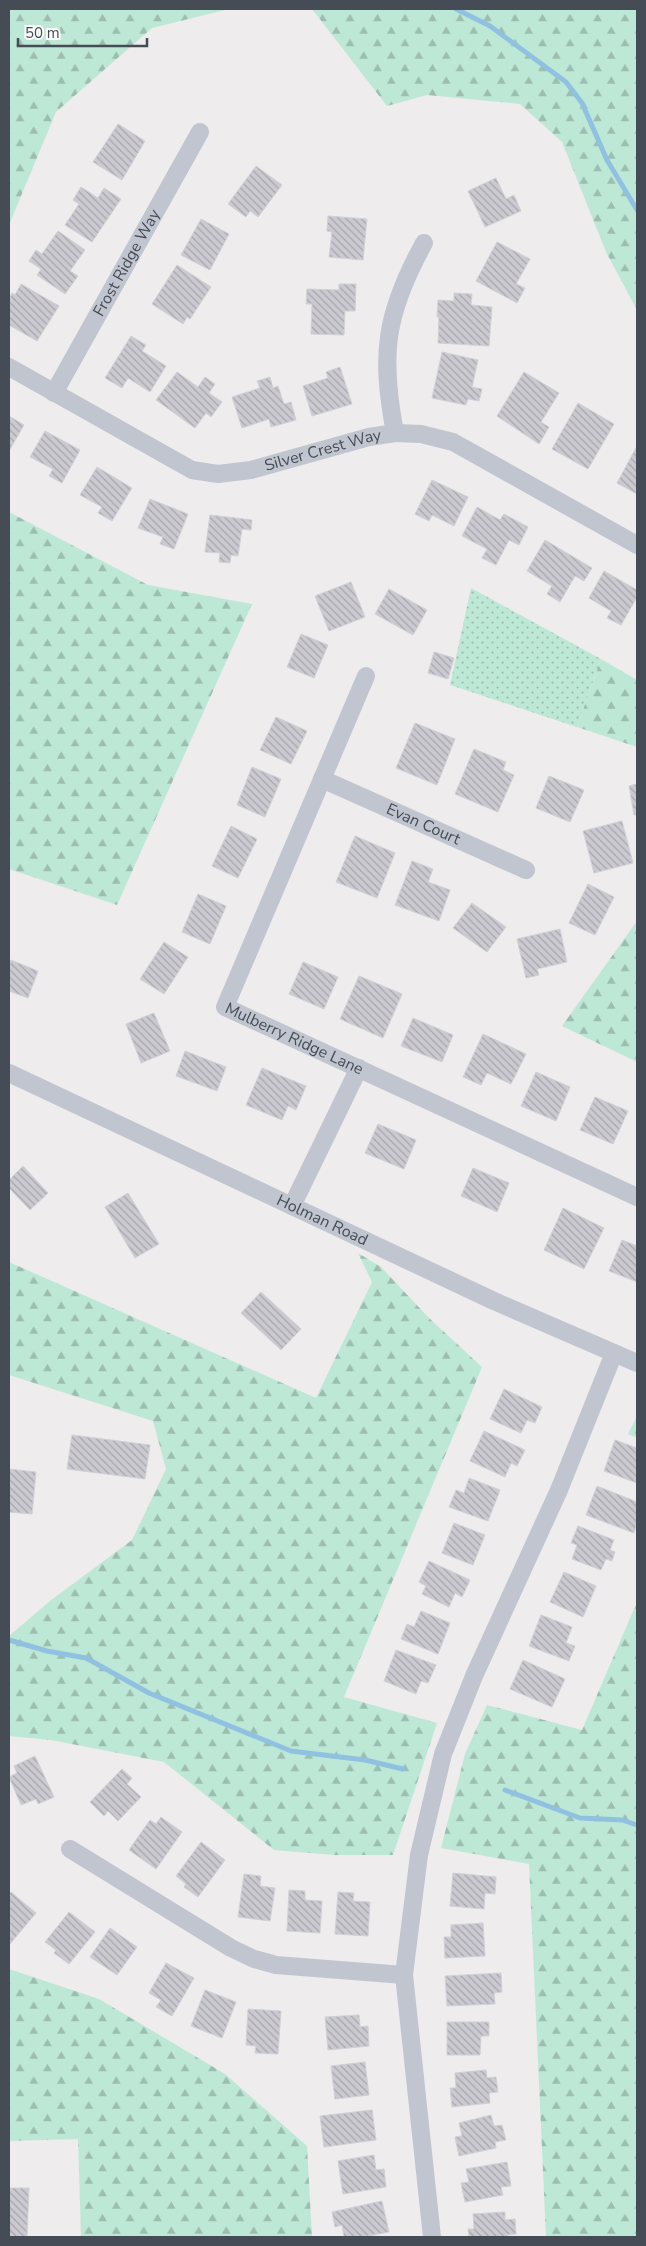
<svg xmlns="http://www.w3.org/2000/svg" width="646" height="2246" viewBox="0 0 646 2246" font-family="'Nunito Sans',sans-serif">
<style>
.grass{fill:url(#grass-dots)}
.forest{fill:url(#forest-firs)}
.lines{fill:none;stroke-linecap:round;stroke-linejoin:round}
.stream{stroke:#90c1e0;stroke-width:5}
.building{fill:url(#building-back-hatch);stroke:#d0d1d7}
.street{stroke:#c0c5cf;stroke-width:18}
.labels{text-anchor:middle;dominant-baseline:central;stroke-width:5;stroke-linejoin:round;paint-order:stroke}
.street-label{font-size:16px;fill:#464c56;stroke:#fff}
</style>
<defs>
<pattern id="grass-dots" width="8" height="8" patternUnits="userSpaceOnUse" patternTransform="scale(1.25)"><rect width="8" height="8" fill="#bee8d6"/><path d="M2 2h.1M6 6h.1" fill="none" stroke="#9cbeb0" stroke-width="1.8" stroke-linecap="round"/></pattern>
<pattern id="forest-firs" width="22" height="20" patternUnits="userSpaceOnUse" patternTransform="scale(1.25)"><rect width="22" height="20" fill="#bee8d6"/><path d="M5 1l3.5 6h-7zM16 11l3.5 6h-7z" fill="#9cbeb0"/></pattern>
<pattern id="building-back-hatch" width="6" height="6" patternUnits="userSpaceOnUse" patternTransform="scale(1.25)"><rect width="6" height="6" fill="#cacad0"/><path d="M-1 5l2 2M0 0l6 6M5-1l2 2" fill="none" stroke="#a6a6ac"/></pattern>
</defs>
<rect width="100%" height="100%" fill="#eeecec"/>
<path class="grass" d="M471,588L601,659L577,727L450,685Z"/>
<path class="forest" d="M9,9H229L152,28L56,112L9,225Z
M312,9H637V310L606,252L562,142L520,104L427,95L387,106Z
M9,512L148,585L252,604L117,905L9,869Z
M601,659L637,680V747L577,727Z
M637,921V1062L562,1026Z
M358,1253L381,1267L429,1318L482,1367L344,1697L437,1723L393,1855H334L274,1850L164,1762L51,1740L9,1736V1636L50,1601L132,1540L166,1469L153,1421L9,1375V1262L316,1398L372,1282Z
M637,1416V1438L628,1434Z
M637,1602V2237H546L529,1864L441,1848L465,1754L487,1705L582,1730Z
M9,1969L99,1999L225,2074L307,2146L312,2237H81L78,2139L9,2141Z"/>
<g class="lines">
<path class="stream" d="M456,9L490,26L566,82L582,103L607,160L637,210
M9,1640L47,1651L86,1658L149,1693L291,1751L365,1760L403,1769
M505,1790L580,1818L622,1820L637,1825"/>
</g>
<path class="building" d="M118,124L145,141L122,180L93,162Z
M256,166L282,185L258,217L250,211L246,217L228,204Z
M496,178L506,199L514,195L521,211L485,227L468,191Z
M81,187L98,198L104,188L121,199L92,242L65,225L79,204L73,200Z
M328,216L367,219L363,260L329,257L332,232L327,231Z
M201,219L229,234L210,270L181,255Z
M58,231L85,250L70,271L78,276L65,294L37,275L41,269L29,261L36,250L42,254Z
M497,242L530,259L516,284L525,288L517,303L476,281Z
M177,265L211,287L190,319L187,317L183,324L152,304Z
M21,284L59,306L37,341L9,325V299L12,293L15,295Z
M339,284H356L355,311H345L344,335L311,334L312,304H306L307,289L339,290Z
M454,293L472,294L471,305L492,307L489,346L438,343L439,317H437L438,300L454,301Z
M131,336L146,345L142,351L166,366L150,392L128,378L122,388L105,378Z
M442,352L478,360L472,387L482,389L479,401L468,399L466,405L432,398Z
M340,367L352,404L312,416L303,386L328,378L326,372Z
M177,372L198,387L205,377L215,384L209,393L222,402L211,417L206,413L195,428L156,400Z
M524,372L559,393L541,422L549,427L539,444L497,416Z
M270,377L273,388L278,386L284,404L291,402L296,420L271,427L269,419L242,428L232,397L260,388L257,381Z
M578,403L614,424L588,469L552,449Z
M9,416L24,425L9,451Z
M45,431L80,450L62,483L49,476L53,469L30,457Z
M637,446V494L617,483Z
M97,467L132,488L112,521L98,513L102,507L80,495Z
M432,480L468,497L454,526L432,515L429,521L415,514Z
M150,499L188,514L174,549L160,544L163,537L138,528Z
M477,507L500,520L504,514L528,527L519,545L509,540L496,565L482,558L487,549L462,536Z
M210,515L252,520L251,530L242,529L238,556L231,555L230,563L219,562L220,553L205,552Z
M545,540L592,568L584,581L575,576L560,602L547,594L552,586L527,571Z
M604,571L637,590V597L621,625L607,618L611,611L589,598Z
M351,582L365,617L329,631L315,596Z
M389,589L427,610L413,635L375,614Z
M301,634L328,645L314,678L287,667Z
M434,652L454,658L448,679L428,673Z
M276,717L307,731L291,764L260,750Z
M415,723L455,739L437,785L396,768Z
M474,749L506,762L503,770L514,775L498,812L455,794Z
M252,767L281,779L265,817L237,805Z
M549,776L584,790L570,822L536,808Z
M637,784V815H634L629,786Z
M622,821L633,863L594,873L583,831Z
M231,826L257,839L238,878L212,866Z
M355,836L395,853L377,898L336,882Z
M412,861L433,869L428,882L450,890L439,921L395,905Z
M588,884L614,897L595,935L569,923Z
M198,894L226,906L210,944L182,932Z
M472,903L506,927L487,952L453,928Z
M560,929L567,962L537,969L539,975L526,978L517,939Z
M164,942L188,957L164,994L140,979Z
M11,960L38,971L28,998L9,991V966Z
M303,962L338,977L324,1009L289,994Z
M359,976L402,994L383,1038L340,1019Z
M154,1013L170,1051L141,1063L126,1024Z
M413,1018L453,1035L442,1062L401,1046Z
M483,1034L526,1054L511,1084L487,1073L481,1085L463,1077Z
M185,1051L226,1067L217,1091L176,1076Z
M262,1068L306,1086L296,1110L288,1106L282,1120L246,1105Z
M536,1072L570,1087L556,1121L521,1106Z
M595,1097L628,1111L613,1144L580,1130Z
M378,1124L416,1140L404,1169L365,1153Z
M23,1166L48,1193L30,1210L9,1188V1180Z
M473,1168L509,1183L497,1212L461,1196Z
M128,1193L159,1244L135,1258L105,1207Z
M563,1208L604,1228L584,1269L544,1250Z
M622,1240L637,1246V1282L609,1271Z
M261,1292L301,1329L281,1350L241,1313Z
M504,1389L542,1407L535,1423L527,1420L521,1433L490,1419Z
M484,1431L525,1450L517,1466L511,1463L505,1477L470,1461Z
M72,1435L150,1445L145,1479L67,1469Z
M615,1440L637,1448V1483L604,1471Z
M9,1469L36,1472L32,1514L9,1512Z
M469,1478L500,1490L488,1521L449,1507L456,1490L464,1493Z
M597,1486L637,1502V1524L634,1533L586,1515Z
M454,1523L485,1535L473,1565L442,1553Z
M578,1526L614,1540L610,1550L615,1552L612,1561L606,1559L601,1570L572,1559L577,1545L571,1543Z
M429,1561L470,1580L462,1597L455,1593L449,1607L422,1594L426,1586L419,1582Z
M564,1572L596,1586L583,1617L550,1602Z
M421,1611L450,1623L438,1654L401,1639L407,1624L414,1627Z
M541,1615L572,1627L566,1643L575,1646L569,1661L529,1646Z
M396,1650L436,1665L428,1683L421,1681L416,1694L384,1681Z
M523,1660L565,1679L552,1707L510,1689Z
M35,1756L54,1797L38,1804L36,1799L21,1805L9,1777L17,1773L14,1766Z
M122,1769L132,1778L127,1784L141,1797L118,1821L108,1811L104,1816L90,1802Z
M161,1817L182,1832L156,1869L129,1850L150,1820L156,1824Z
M201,1842L225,1860L198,1897L184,1887L186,1884L176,1876Z
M453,1873L496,1877L495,1894L485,1893L484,1909L450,1906Z
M244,1874L261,1876L260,1886L275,1888L270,1921L238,1917Z
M289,1890L305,1891V1900L322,1901L320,1933L287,1931Z
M11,1892L36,1913L10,1944L9,1894Z
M338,1892L354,1893L353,1901L370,1902L368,1936L335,1934Z
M69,1912L95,1932L69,1964L54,1953L56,1950L45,1942Z
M483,1923L485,1956L445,1958L444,1937H451V1925Z
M110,1928L137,1947L117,1975L90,1957Z
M166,1963L194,1978L172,2016L156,2007L161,2000L149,1993Z
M501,1973L502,1992L494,1993L495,2004L447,2006L445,1976Z
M205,1990L236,2002L222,2038L191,2026Z
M248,2009L281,2011L278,2054L255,2053L256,2046L246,2045Z
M359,2015L360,2027L368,2026L369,2046L328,2050L325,2017Z
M447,2022H489V2036H481L480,2055H447Z
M365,2062L369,2095L335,2099L331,2066Z
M486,2070L487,2078L496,2077L498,2092L489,2093L490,2103L452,2107L450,2088H456L455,2073Z
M372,2110L376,2140L324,2147L320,2116Z
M491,2115L494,2126L502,2125L506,2140L495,2142L496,2148L459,2156L455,2137L462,2136L459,2123Z
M374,2155L376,2170L384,2169L386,2187L343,2194L338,2161Z
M507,2162L511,2186L501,2187L503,2195L465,2202L461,2183L469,2182L466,2169Z
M9,2188H29L27,2237H9Z
M382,2201L389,2232L363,2237H344L342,2225L335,2227L332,2212Z
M505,2212V2220L515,2219L516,2234L507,2235L508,2237H469L468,2229H474L473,2214Z"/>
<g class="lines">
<g class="street">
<path id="s1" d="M9,367L192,470L218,474L251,470L369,437L395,433L421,434L453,442L637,545"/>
<path id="s2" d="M54,393L200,132"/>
<path d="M395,433C380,354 385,314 424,243"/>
<path id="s3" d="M366,676L225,1007L637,1197"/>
<path id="s4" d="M322,779L526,870"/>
<path id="s5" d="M9,1073L494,1301L637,1363"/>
<path d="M292,1206L359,1068"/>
<path d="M70,1849L231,1948L254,1959L276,1965L404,1975"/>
<path d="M432,2237L404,1975L419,1855L443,1754L474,1676L559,1490L614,1353"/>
</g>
</g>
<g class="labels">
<g class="street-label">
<text stroke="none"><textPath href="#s2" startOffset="149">Frost Ridge Way</textPath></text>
<text stroke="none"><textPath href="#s1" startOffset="344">Silver Crest Way</textPath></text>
<text stroke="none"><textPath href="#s4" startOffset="111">Evan Court</textPath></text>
<text stroke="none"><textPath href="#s3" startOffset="436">Mulberry Ridge Lane</textPath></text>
<text stroke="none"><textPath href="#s5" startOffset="346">Holman Road</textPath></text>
</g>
</g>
<rect width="646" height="2246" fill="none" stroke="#464c56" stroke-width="20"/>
<path d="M18 38v8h129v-8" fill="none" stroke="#464c56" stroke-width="2.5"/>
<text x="25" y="38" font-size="15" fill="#464c56" stroke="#ffffff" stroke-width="4" paint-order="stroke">50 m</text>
</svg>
